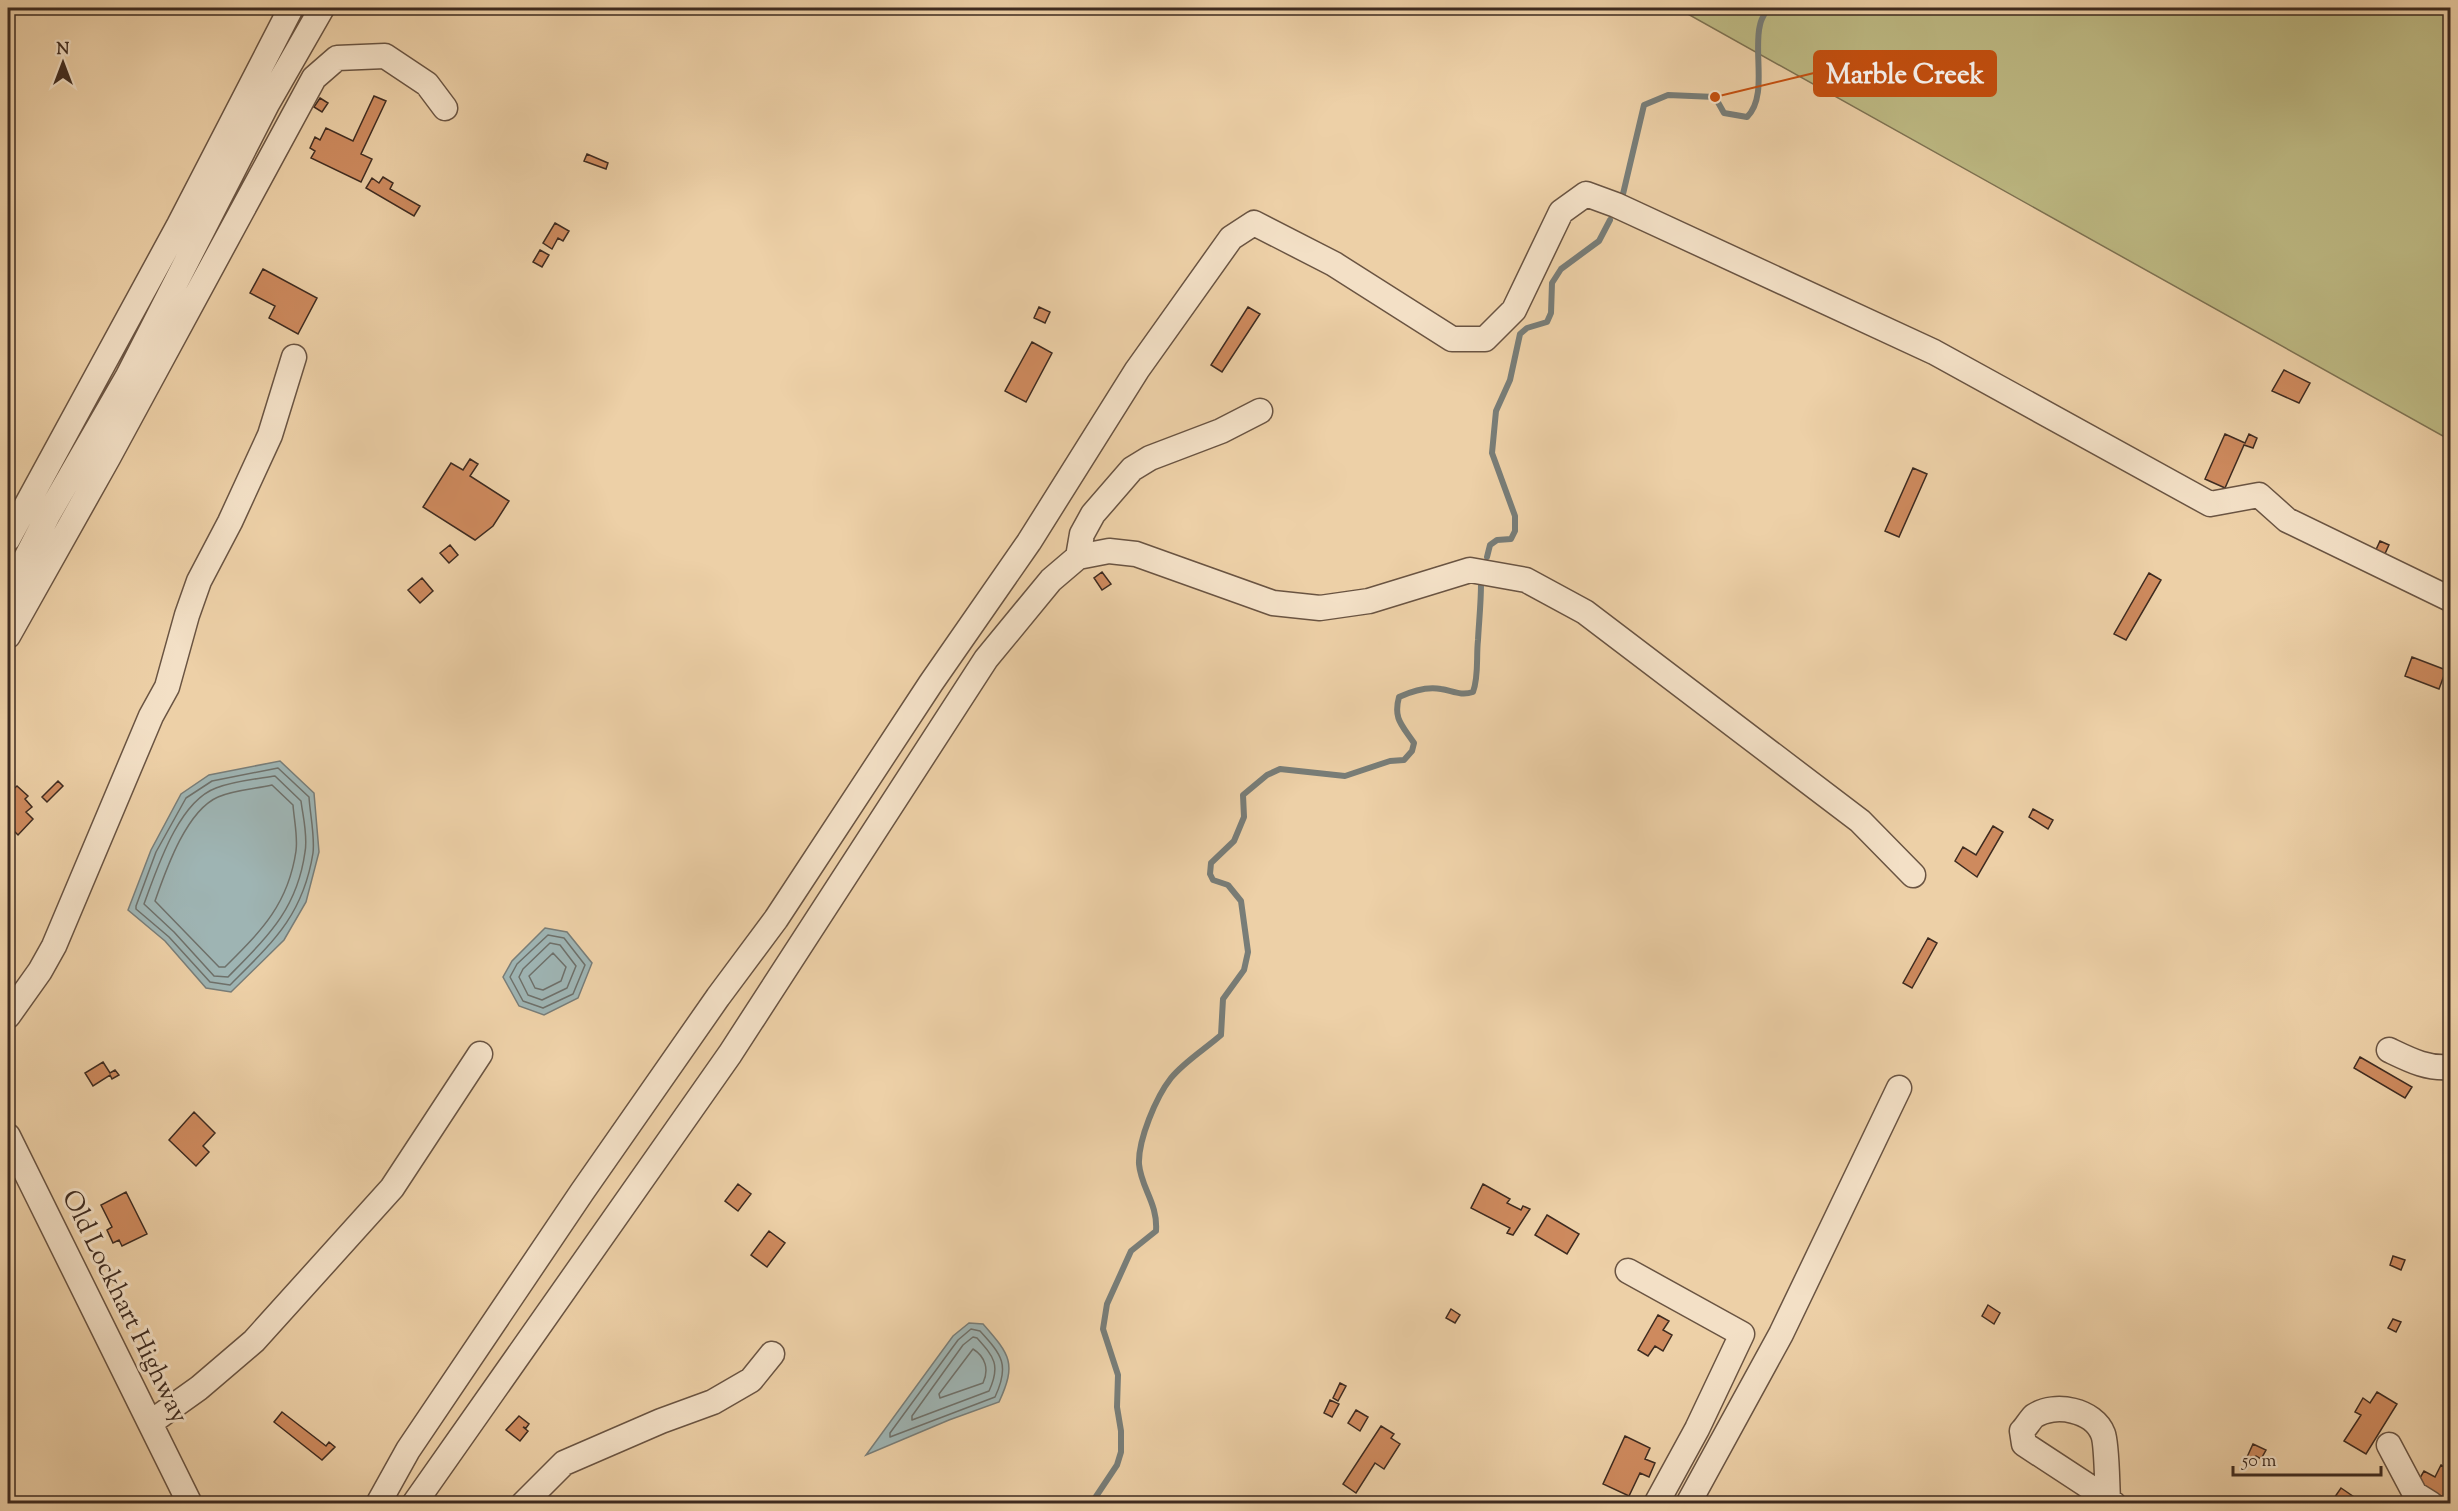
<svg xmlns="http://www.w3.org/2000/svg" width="2458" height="1511" viewBox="0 0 2458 1511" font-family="'Sorts Mill Goudy',serif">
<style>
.green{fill:#bdb983;stroke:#7e7252;stroke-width:1.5}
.water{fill:#9eb4b3;stroke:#787d78;stroke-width:1.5}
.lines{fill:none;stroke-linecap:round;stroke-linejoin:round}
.shore{stroke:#6e706a;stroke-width:1.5}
.stream{stroke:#787d78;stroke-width:6}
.building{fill:#ce8a5e;stroke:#3e2b20;stroke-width:1.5}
.minor-casing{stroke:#6a5442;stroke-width:27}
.minor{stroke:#f3e0c6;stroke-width:24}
.labels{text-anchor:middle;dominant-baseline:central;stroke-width:6;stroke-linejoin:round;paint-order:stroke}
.street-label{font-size:26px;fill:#3e2b20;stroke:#f3e0c6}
.leader{fill:none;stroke:#c65010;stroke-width:2}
.callout-dot{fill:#c65010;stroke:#f3e0c6;stroke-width:2}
.callout{fill:#c65010;stroke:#c65010;stroke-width:2}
.callout-label{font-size:27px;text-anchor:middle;font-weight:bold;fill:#fff}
</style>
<rect width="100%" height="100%" fill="#edd0a7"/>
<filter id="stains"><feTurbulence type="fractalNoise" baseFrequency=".00333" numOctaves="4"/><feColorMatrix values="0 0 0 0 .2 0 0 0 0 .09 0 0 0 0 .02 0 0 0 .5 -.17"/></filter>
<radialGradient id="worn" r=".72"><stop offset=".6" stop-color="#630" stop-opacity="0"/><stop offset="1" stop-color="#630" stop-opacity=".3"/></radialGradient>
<path class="green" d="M1677,8H2450V440Z"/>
<path class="water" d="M280,761L314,793L319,852L306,902L284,940L231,992L206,988L165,941L128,910L151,850L181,794L209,775Z
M545,928L567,932L592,963L578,998L544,1015L519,1006L503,977L512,961Z
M969,1323L983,1324C1010,1355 1017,1363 999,1402L949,1420L866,1455L953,1336Z"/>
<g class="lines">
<path class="shore" d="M278,768L309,797C310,814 315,836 313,853C303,916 272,943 230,985L210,982L169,937L136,909V906L156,852L186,798L212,781Z
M275,776L301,801C303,817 308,836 305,852C297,910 267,937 228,977L214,976L174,932L144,904C157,869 178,802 216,788C234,781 256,779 275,776Z
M272,785L293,805C294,819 298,837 296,851C288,905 261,931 225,967H219L155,901C166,870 186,811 218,797C233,790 255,789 272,785Z
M548,935L564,938L585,965L573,994L543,1008L523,1001L510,977L517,964Z
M550,943L560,945L576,966L567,988L542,1000L528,995L519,977L523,969Z
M553,953L566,967L561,981L543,990L535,988L529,976Z
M971,1329L980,1331C1002,1355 1010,1365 995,1397L890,1437V1433L958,1340Z
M973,1337L977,1338C994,1357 1001,1365 989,1391L912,1420V1416L963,1345Z
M973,1349C986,1357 989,1370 983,1383L940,1398L939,1394Z"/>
<path class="stream" d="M1623,194L1644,105L1668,95L1715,97L1724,113L1747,117C1768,97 1753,51 1760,25C1761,19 1765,13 1768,8
M1487,557L1490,545L1497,540L1511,539L1515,531V516L1492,453L1496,411L1510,380L1520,334L1527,328L1547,322L1551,313L1552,283L1561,269L1599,241L1610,220
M1091,1504L1117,1465L1121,1452V1431L1117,1407L1118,1375L1103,1329L1107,1304L1131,1251L1156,1231C1158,1203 1141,1188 1139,1164C1138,1140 1156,1097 1171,1078C1184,1062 1205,1049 1221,1035L1223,999L1244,970L1248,952L1241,901L1228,885L1213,880L1210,874L1211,863L1234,841L1244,817L1243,795L1267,775L1280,769L1345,776L1390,761L1404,760L1412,751L1414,743C1402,725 1393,719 1399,697C1412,691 1426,686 1441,689C1453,691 1461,696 1473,692C1479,676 1476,658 1478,640C1479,621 1481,603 1481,584"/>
</g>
<path class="building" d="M374,96L386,101L361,154L372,159L361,182L311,158L315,151L310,148L315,137L320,140L326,128L353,141Z
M320,98L328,103L322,112L314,107Z
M587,154L608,163L606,169L584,161Z
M383,177L393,183L390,189L420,206L414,216L366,188L372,178L379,183Z
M555,223L569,231L563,241L558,238L552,249L543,243Z
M540,250L549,255L542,267L533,262Z
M263,269L317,298L298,334L269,318L275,306L250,293Z
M1039,307L1050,312L1045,323L1034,318Z
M1248,307L1260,314L1222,372L1211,365Z
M1032,342L1052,353L1026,402L1005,391Z
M2284,370L2310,383L2299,403L2272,391Z
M2225,434L2245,443L2249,434L2257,438L2253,448L2244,445L2225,488L2205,479Z
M470,459L478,464L470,476L509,501L493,526L475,540L423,507L451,463L463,470Z
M1913,468L1927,474L1899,537L1885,531Z
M2380,541L2389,545L2383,558L2374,554Z
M450,545L458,555L449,563L440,553Z
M1102,572L1111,584L1102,590L1094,578Z
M2149,573L2161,580L2126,640L2114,634Z
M422,578L433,591L420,603L408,590Z
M2412,657L2446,670L2439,689L2405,676Z
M58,781L63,786L47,802L42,797Z
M17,786L28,796L25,799L32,807L26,812L33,819L18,835L8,825V794Z
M2033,809L2053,820L2048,829L2029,817Z
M1993,826L2003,832L1977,877L1955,861L1963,847L1976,855Z
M1928,938L1937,943L1912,988L1903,983Z
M2360,1057L2412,1087L2405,1098L2354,1068Z
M103,1062L110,1073L115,1070L119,1075L112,1079L110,1075L93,1086L85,1073Z
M194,1112L215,1133L203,1146L209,1152L196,1166L169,1140Z
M738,1184L751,1194L738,1211L725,1201Z
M1483,1184L1510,1199L1507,1203L1521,1210L1523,1206L1530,1209L1513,1235L1507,1233L1510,1228L1471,1208Z
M126,1192L147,1234L122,1246L119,1240L113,1243L107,1230L112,1227L101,1205Z
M1547,1215L1579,1234L1567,1254L1535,1235Z
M769,1231L785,1243L767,1267L751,1255Z
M2393,1256L2405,1260L2401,1270L2390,1265Z
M1988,1305L2000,1313L1994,1324L1982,1316Z
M1451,1309L1460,1315L1455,1323L1446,1318Z
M1658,1315L1669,1321L1663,1330L1672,1335L1663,1351L1655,1346L1648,1356L1638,1350Z
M2393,1319L2401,1322L2396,1332L2388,1328Z
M1340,1383L1346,1386L1338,1401L1333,1398Z
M2377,1392L2397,1404L2366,1454L2344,1441L2361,1415L2355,1412L2363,1398L2370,1403Z
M1330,1400L1339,1404L1332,1417L1324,1413Z
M1356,1410L1368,1417L1360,1431L1348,1423Z
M282,1412L326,1446L329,1442L335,1447L322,1460L274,1422Z
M519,1416L529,1424L526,1428L523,1427L528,1431L520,1441L506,1430Z
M1381,1426L1394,1434L1391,1438L1400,1444L1384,1469L1375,1463L1356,1493L1343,1484Z
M1625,1436L1650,1448L1645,1459L1655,1463L1649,1477L1640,1473L1629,1496L1603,1484Z
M2253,1444L2266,1450L2261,1459L2256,1456L2254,1460L2247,1457Z
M2441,1465L2450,1470V1501L2417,1483L2424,1471L2435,1477Z
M2341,1488L2357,1499L2354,1504H2330Z"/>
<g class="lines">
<g class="minor-casing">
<path id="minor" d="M8,539L179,225L291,8
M1078,557L1082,534L1093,514L1132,469L1150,458L1221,431L1260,411
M8,593L48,515L128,376L267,104L322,8
M8,636L108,458L314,78L337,58L385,56L427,84L445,108
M8,1016L40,971L54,946L151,716L167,687L187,615L199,581L230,522L270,435L294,357
M2389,1050C2410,1060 2427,1069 2450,1067
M8,1136L190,1504
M1628,1271L1742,1334L1697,1429L1656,1504
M150,1423L199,1388L254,1341L392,1188L480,1054
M2389,1445L2415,1494L2431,1504
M2108,1499C2107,1486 2107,1444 2103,1434C2094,1410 2055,1402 2034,1416C2030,1420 2026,1427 2022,1431L2024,1444L2108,1499L2114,1504
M378,1504L408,1450L582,1192L718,997L776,919L931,683L1029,542L1137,370L1231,238L1254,223L1334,264L1452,339H1485L1514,310L1561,212L1586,194L1616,205L1934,352L2210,504L2259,495L2287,520L2450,599
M414,1504L730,1054L986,659L1051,580L1078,557L1109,551L1136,554L1273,603L1320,608L1369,601L1470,570L1526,580L1585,612L1860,821L1913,875
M523,1504L564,1463L661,1421L713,1402L751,1380L772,1354
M1688,1504L1781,1334L1899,1088"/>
</g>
<use href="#minor" class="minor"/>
</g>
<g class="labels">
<g class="street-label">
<text transform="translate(124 1307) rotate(64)">Old Lockhart Highway</text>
</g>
</g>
<path class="leader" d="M1715 97L1814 73"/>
<circle class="callout-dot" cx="1715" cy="97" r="6"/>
<rect class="callout" x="1814" y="51" width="182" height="45" rx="6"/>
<g class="callout-label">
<text x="1905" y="83">Marble Creek</text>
</g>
<rect width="2458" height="1511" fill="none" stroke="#edd0a7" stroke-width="30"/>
<rect x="9" y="9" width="2440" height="1493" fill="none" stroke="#3e2b20" stroke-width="3"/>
<rect x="15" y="15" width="2428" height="1481" fill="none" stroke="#3e2b20" stroke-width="1.5"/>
<g transform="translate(63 63)" stroke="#f3e0c6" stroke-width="4.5" paint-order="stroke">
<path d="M0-4.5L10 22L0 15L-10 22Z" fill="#3e2b20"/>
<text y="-9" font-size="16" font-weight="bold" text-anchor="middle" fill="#3e2b20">N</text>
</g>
<path d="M2233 1466v9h148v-9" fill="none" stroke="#3e2b20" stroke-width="3"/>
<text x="2242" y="1466" font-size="18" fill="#3e2b20" stroke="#f3e0c6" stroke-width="4.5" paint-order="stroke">50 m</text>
<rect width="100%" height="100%" filter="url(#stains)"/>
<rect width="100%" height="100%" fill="url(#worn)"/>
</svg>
